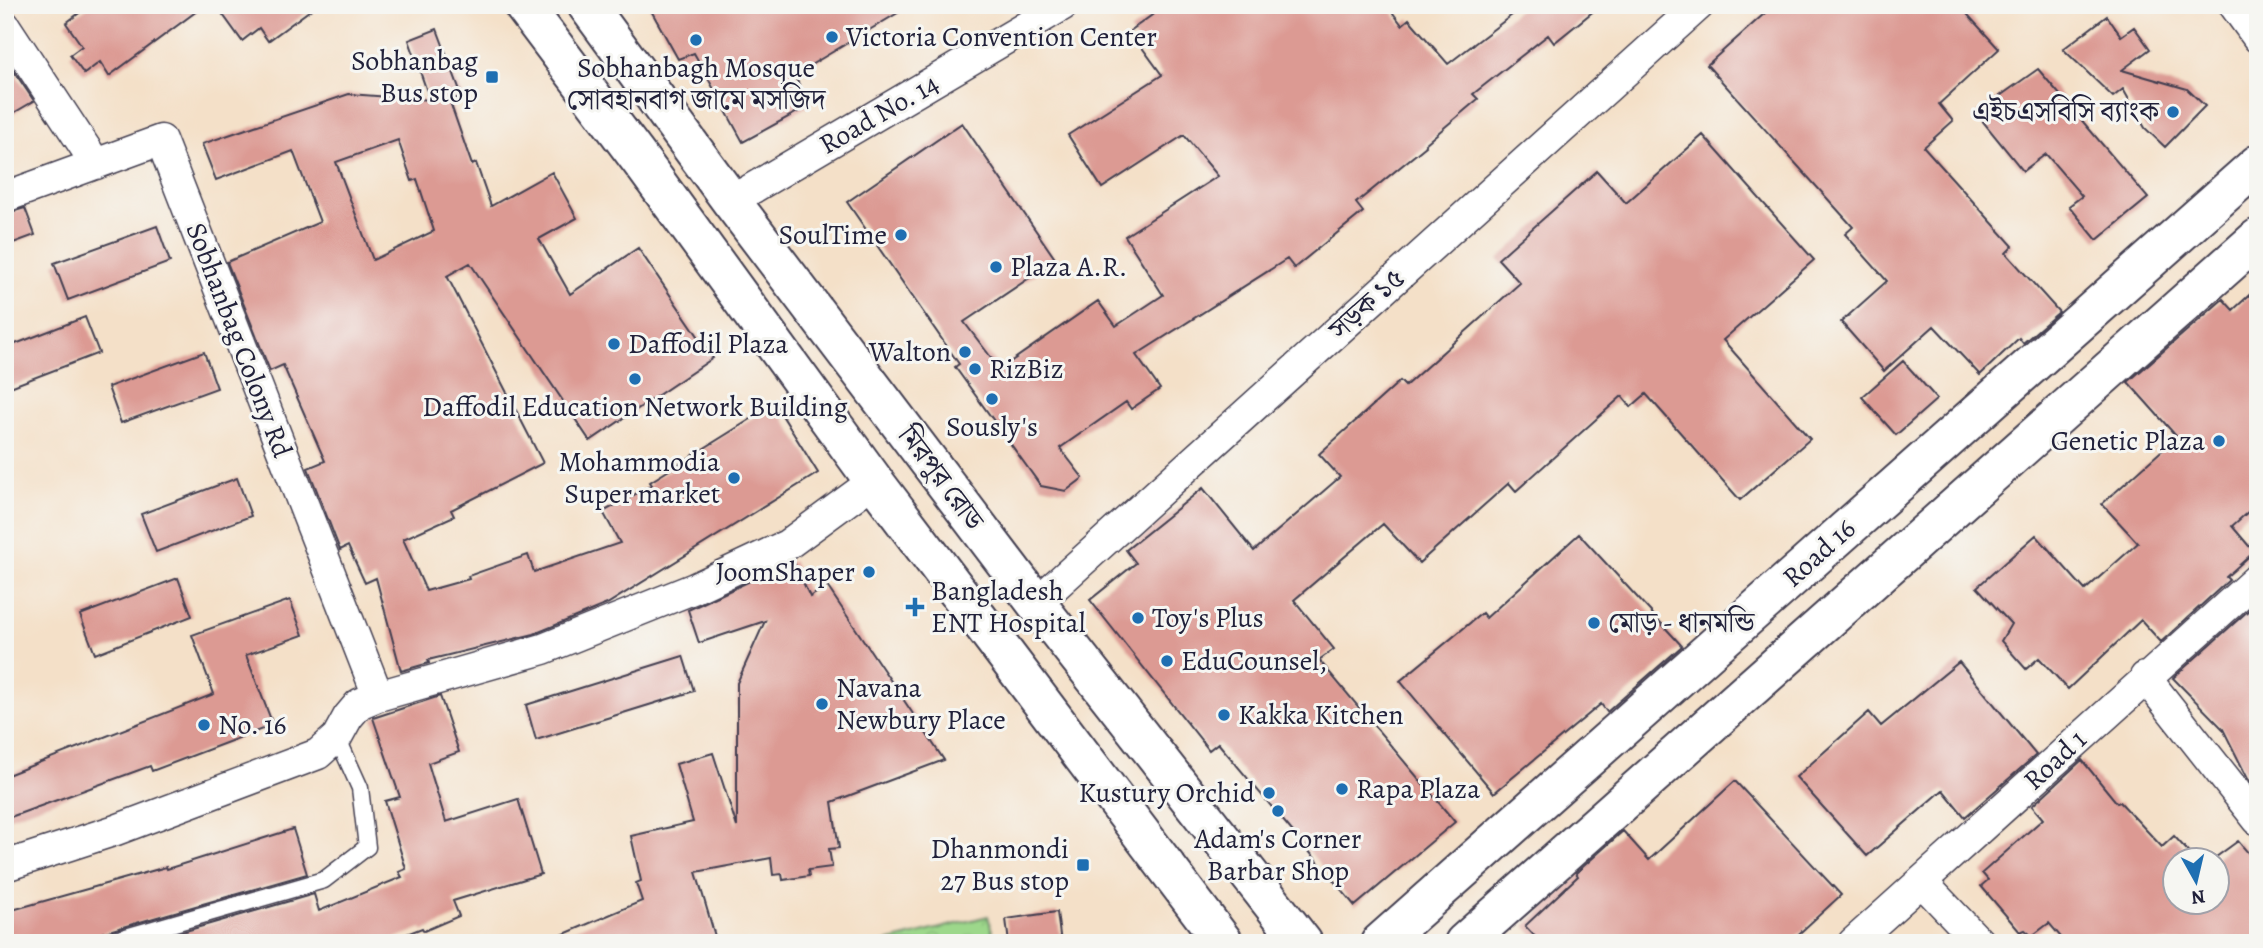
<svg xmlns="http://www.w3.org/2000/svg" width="2263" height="948" viewBox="0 0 2263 948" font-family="Alegreya,'Noto Serif Bengali',serif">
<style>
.park{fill:url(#park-crowns);stroke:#607d63;stroke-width:2}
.building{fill:#dc9a93;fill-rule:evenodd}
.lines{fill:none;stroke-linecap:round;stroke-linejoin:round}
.lane-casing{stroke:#423e50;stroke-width:19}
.street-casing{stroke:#423e50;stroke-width:33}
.secondary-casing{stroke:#423e50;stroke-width:42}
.highway-casing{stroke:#423e50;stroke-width:42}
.lane{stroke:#fff;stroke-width:16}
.street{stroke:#fff;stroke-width:30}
.secondary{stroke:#fff;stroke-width:38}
.highway{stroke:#fff;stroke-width:38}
.poi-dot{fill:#1f6fb2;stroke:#f6f6f2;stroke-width:2.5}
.labels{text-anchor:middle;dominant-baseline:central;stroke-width:6;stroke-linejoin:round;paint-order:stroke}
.poi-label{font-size:28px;fill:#22223b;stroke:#f6f6f2;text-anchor:start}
.street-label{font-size:28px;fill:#22223b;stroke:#f6f6f2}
</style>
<defs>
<pattern id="park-crowns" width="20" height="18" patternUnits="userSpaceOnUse" patternTransform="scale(1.75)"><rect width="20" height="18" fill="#9dd88b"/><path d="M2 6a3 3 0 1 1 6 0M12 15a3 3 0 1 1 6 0" fill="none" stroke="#87b979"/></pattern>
</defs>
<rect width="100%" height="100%" fill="#f6f6f2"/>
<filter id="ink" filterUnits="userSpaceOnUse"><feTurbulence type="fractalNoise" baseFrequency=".0143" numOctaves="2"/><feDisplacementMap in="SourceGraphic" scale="14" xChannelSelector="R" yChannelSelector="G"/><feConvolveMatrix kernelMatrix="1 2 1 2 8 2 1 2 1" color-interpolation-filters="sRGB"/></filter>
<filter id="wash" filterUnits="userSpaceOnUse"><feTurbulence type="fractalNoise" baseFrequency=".00686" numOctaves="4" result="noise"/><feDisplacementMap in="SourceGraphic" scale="28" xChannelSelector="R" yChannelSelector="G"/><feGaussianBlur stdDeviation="1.57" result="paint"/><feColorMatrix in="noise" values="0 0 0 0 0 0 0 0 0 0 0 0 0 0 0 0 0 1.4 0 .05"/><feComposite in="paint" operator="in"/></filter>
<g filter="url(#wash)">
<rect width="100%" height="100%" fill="#f4e0c8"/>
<path class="park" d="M988,916L995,943H882Z"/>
<g id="blocks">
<path class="building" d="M90,5H205L109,76L100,62L84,74L70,55L82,46L66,23Z
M216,5H317L268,41L259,28L242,41Z
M648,5H911L794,75L810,105L743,142L694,53L678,59Z
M1166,5H1387L1402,25L1409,19L1448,64L1525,5H1601L1554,43L1548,35L1473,94L1478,99L1425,144L1426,146L1356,203L1363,212L1294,268L1287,259L1136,355L1160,389L1131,409L1126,402L1060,448L1083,478L1066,491L1041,486L955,367L959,364L847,202L962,123L1056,260L964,322L1000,369L1098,301L1116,326L1163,295L1125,236L1218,176L1184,135L1102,188L1068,135L1162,75L1130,31Z
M1774,5H1959L1999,49L1939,104L1953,121L1924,147L2013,246L2006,253L2059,312L2023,343L2019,338L1980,375L1934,326L1884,371L1841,322L1887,281L1845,234L1853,227L1707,65Z
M2107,16L2121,36L2134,27L2150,49L2122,70L2187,89L2205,106L2165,147L2145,128L2123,89L2113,97L2063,49Z
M437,29L462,96L447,102H450L472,165L476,163L491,206L552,172L577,218L539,239L570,294L638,248L713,358L590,441L470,263L447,276L543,463L451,510L454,516L403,539L426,591L469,579L468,576L528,555L534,572L620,543L603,512L652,485L650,482L775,404L818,473L607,604L534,634L428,660L429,663L401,671L376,578L365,583L348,546L340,550L308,468L325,461L283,365L270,371L227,262L320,222L293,151L216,180L202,144L349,94L430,100L409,40ZM398,140L412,181L417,179L434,231L373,260L336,162Z
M5,58L34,101L5,118Z
M2038,69L2148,198L2097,240L2069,206L2082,196L2046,154L2023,171L1976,113Z
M1703,135L1814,260L1723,340L1810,439L1740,500L1646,394L1631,407L1622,396L1516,491L1509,483L1419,563L1383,524L1294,600L1334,649L1319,660L1455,822L1355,906L1218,743L1209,750L1090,600L1136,563L1126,550L1203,488L1254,551L1340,477L1319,454L1400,381L1405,386L1520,283L1498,259L1597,171L1626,203Z
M25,208L35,235L5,246V214Z
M157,226L170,262L68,300L54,263Z
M2258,287V503L2232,526L2254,552L2226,577L2229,580L2161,642L2141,620L2068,689L2039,658L2026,669L2001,641L2011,624L1977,587L2036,535L2085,590L2138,543L2102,504L2177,437L2128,382L2223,299L2233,310Z
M85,317L99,353L5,389V348Z
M204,352L217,388L121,423L108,387Z
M1903,361L1937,399L1896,435L1862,397Z
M237,478L251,516L156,552L141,514Z
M1579,534L1682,646L1607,712L1601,704L1494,793L1400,681L1482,613L1486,618Z
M793,561L810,597L827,586L944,760L832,802L839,848L829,849L832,867L808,870L809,876L783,880L782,874L773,875L771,858L696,872L717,943H543L642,901L636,883L641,881L631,836L693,822L676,764L713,753L737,827V683L765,621L699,643L688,610Z
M178,578L192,616L95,654L80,615Z
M290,600L303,635L246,655L273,725L152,771L150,766L5,819V776L214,694L192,635Z
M2250,609L2258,618V791L2248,779L2223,729L2173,678Z
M683,656L694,691L536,740L526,705Z
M1959,662L2036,755L1965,817L1943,790L1867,856L1796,777L1869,712L1881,726Z
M440,696L459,752L428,763L446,822L518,799L541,874L453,901L459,916L424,931L422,928L384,943H144L314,894L319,911L402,877L399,872L406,869L385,801L400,797L373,718Z
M2082,760L2117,803L2120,802L2162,847L2174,836L2196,860H2175V902H2217V860H2212L2238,841L2258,864V943H2066L2049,923L2032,936L2025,930L2020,932L1981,886L1988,880L1982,873L2043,819L2032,806Z
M1735,781L1841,895L1789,943H1541L1525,926L1578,876L1576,873L1623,831L1649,860Z
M293,829L307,874L102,933L93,943H11L5,924V912L166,867L167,869Z
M1057,912L1061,943H1009L1006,919Z"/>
</g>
</g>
<g filter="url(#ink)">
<use href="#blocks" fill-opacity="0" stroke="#423e50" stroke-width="2"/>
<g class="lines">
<g class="lane-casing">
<path id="lane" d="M105,943L324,880L367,847L360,788L337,737"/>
</g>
<g class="street-casing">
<path id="street" d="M2234,5L2258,38
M5,26L96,164
M5,197L161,140L378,696
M731,201L1063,5
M1036,603L1699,5
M2145,677L2258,820
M5,866L116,830L318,754L337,737L348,717L359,704L378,696L543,649L695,588L787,545L874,481
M1922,882L1980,943
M1853,943L2258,578"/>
</g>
<g class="secondary-casing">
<path id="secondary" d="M1380,943L2258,164
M1464,943L2258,238"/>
</g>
<g class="highway-casing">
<path id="highway" d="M523,5L646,168L874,481L1224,943
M587,5L731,201L1036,603L1303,943"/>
</g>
<use href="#lane" class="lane"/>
<use href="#street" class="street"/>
<use href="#secondary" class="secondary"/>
<use href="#highway" class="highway"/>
</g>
</g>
<g class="poi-dot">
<circle cx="832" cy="37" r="7"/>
<circle cx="696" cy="40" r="7"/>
<rect x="485" y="70" width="14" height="14" rx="3.5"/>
<circle cx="2173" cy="112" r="7"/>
<circle cx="901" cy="235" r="7"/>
<circle cx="996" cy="267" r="7"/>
<circle cx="614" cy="344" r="7"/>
<circle cx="965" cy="352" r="7"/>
<circle cx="975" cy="369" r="7"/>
<circle cx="635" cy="379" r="7"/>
<circle cx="992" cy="399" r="7"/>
<circle cx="2219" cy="441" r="7"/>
<circle cx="734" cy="478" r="7"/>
<circle cx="869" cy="572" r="7"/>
<path d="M911.5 596.5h7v7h7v7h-7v7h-7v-7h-7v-7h7z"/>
<circle cx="1138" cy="618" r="7"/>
<circle cx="1594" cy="623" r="7"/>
<circle cx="1167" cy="661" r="7"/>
<circle cx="822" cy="704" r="7"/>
<circle cx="1224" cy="715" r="7"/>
<circle cx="204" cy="725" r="7"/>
<circle cx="1342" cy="789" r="7"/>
<circle cx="1269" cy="793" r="7"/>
<circle cx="1278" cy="811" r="7"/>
<rect x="1076" y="858" width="14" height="14" rx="3.5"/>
</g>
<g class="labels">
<g class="poi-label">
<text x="846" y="37">Victoria Convention Center</text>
<text x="478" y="61" text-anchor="end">Sobhanbag<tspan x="478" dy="32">Bus stop</tspan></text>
<text x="696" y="68" text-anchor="middle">Sobhanbagh Mosque<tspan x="696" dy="32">সোবহানবাগ জামে মসজিদ</tspan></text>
<text x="2159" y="112" text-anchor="end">এইচএসবিসি ব্যাংক</text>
<text x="887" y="235" text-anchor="end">SoulTime</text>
<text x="1010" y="267">Plaza A.R.</text>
<text x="628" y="344">Daffodil Plaza</text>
<text x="951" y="352" text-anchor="end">Walton</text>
<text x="989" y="369">RizBiz</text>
<text x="635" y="407" text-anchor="middle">Daffodil Education Network Building</text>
<text x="992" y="427" text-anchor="middle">Sously's</text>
<text x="2205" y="441" text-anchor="end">Genetic Plaza</text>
<text x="720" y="462" text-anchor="end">Mohammodia<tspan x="720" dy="32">Super market</tspan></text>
<text x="855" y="572" text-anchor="end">JoomShaper</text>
<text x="931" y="591">Bangladesh<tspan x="931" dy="32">ENT Hospital</tspan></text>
<text x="1152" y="618">Toy's Plus</text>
<text x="1608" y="623">মোড় - ধানমন্ডি</text>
<text x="1181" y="661">EduCounsel,</text>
<text x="836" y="688">Navana<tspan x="836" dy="32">Newbury Place</tspan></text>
<text x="1238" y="715">Kakka Kitchen</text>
<text x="218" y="725">No. 16</text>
<text x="1356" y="789">Rapa Plaza</text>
<text x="1255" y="793" text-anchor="end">Kustury Orchid</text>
<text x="1278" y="839" text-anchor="middle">Adam's Corner<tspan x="1278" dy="32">Barbar Shop</tspan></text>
<text x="1069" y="849" text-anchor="end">Dhanmondi<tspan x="1069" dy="32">27 Bus stop</tspan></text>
</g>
<g class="street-label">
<text transform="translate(879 114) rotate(-30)">Road No. 14</text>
<text transform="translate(1367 304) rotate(-42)">সড়ক ১৫</text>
<text transform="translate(239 340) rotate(69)">Sobhanbag Colony Rd</text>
<text transform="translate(941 478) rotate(53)">মিরপুর রোড</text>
<text transform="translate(1819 553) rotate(-42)">Road 16</text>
<text transform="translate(2055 760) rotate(-43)">Road 1</text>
</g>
</g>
<rect width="2263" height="948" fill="none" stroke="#f6f6f2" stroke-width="28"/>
<g transform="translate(2196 881) rotate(172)"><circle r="33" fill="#f6f6f2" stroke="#a1a1a9" stroke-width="2"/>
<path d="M0-5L12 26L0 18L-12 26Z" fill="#1f6fb2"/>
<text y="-10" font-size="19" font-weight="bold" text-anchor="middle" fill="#22223b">N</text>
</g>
</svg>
